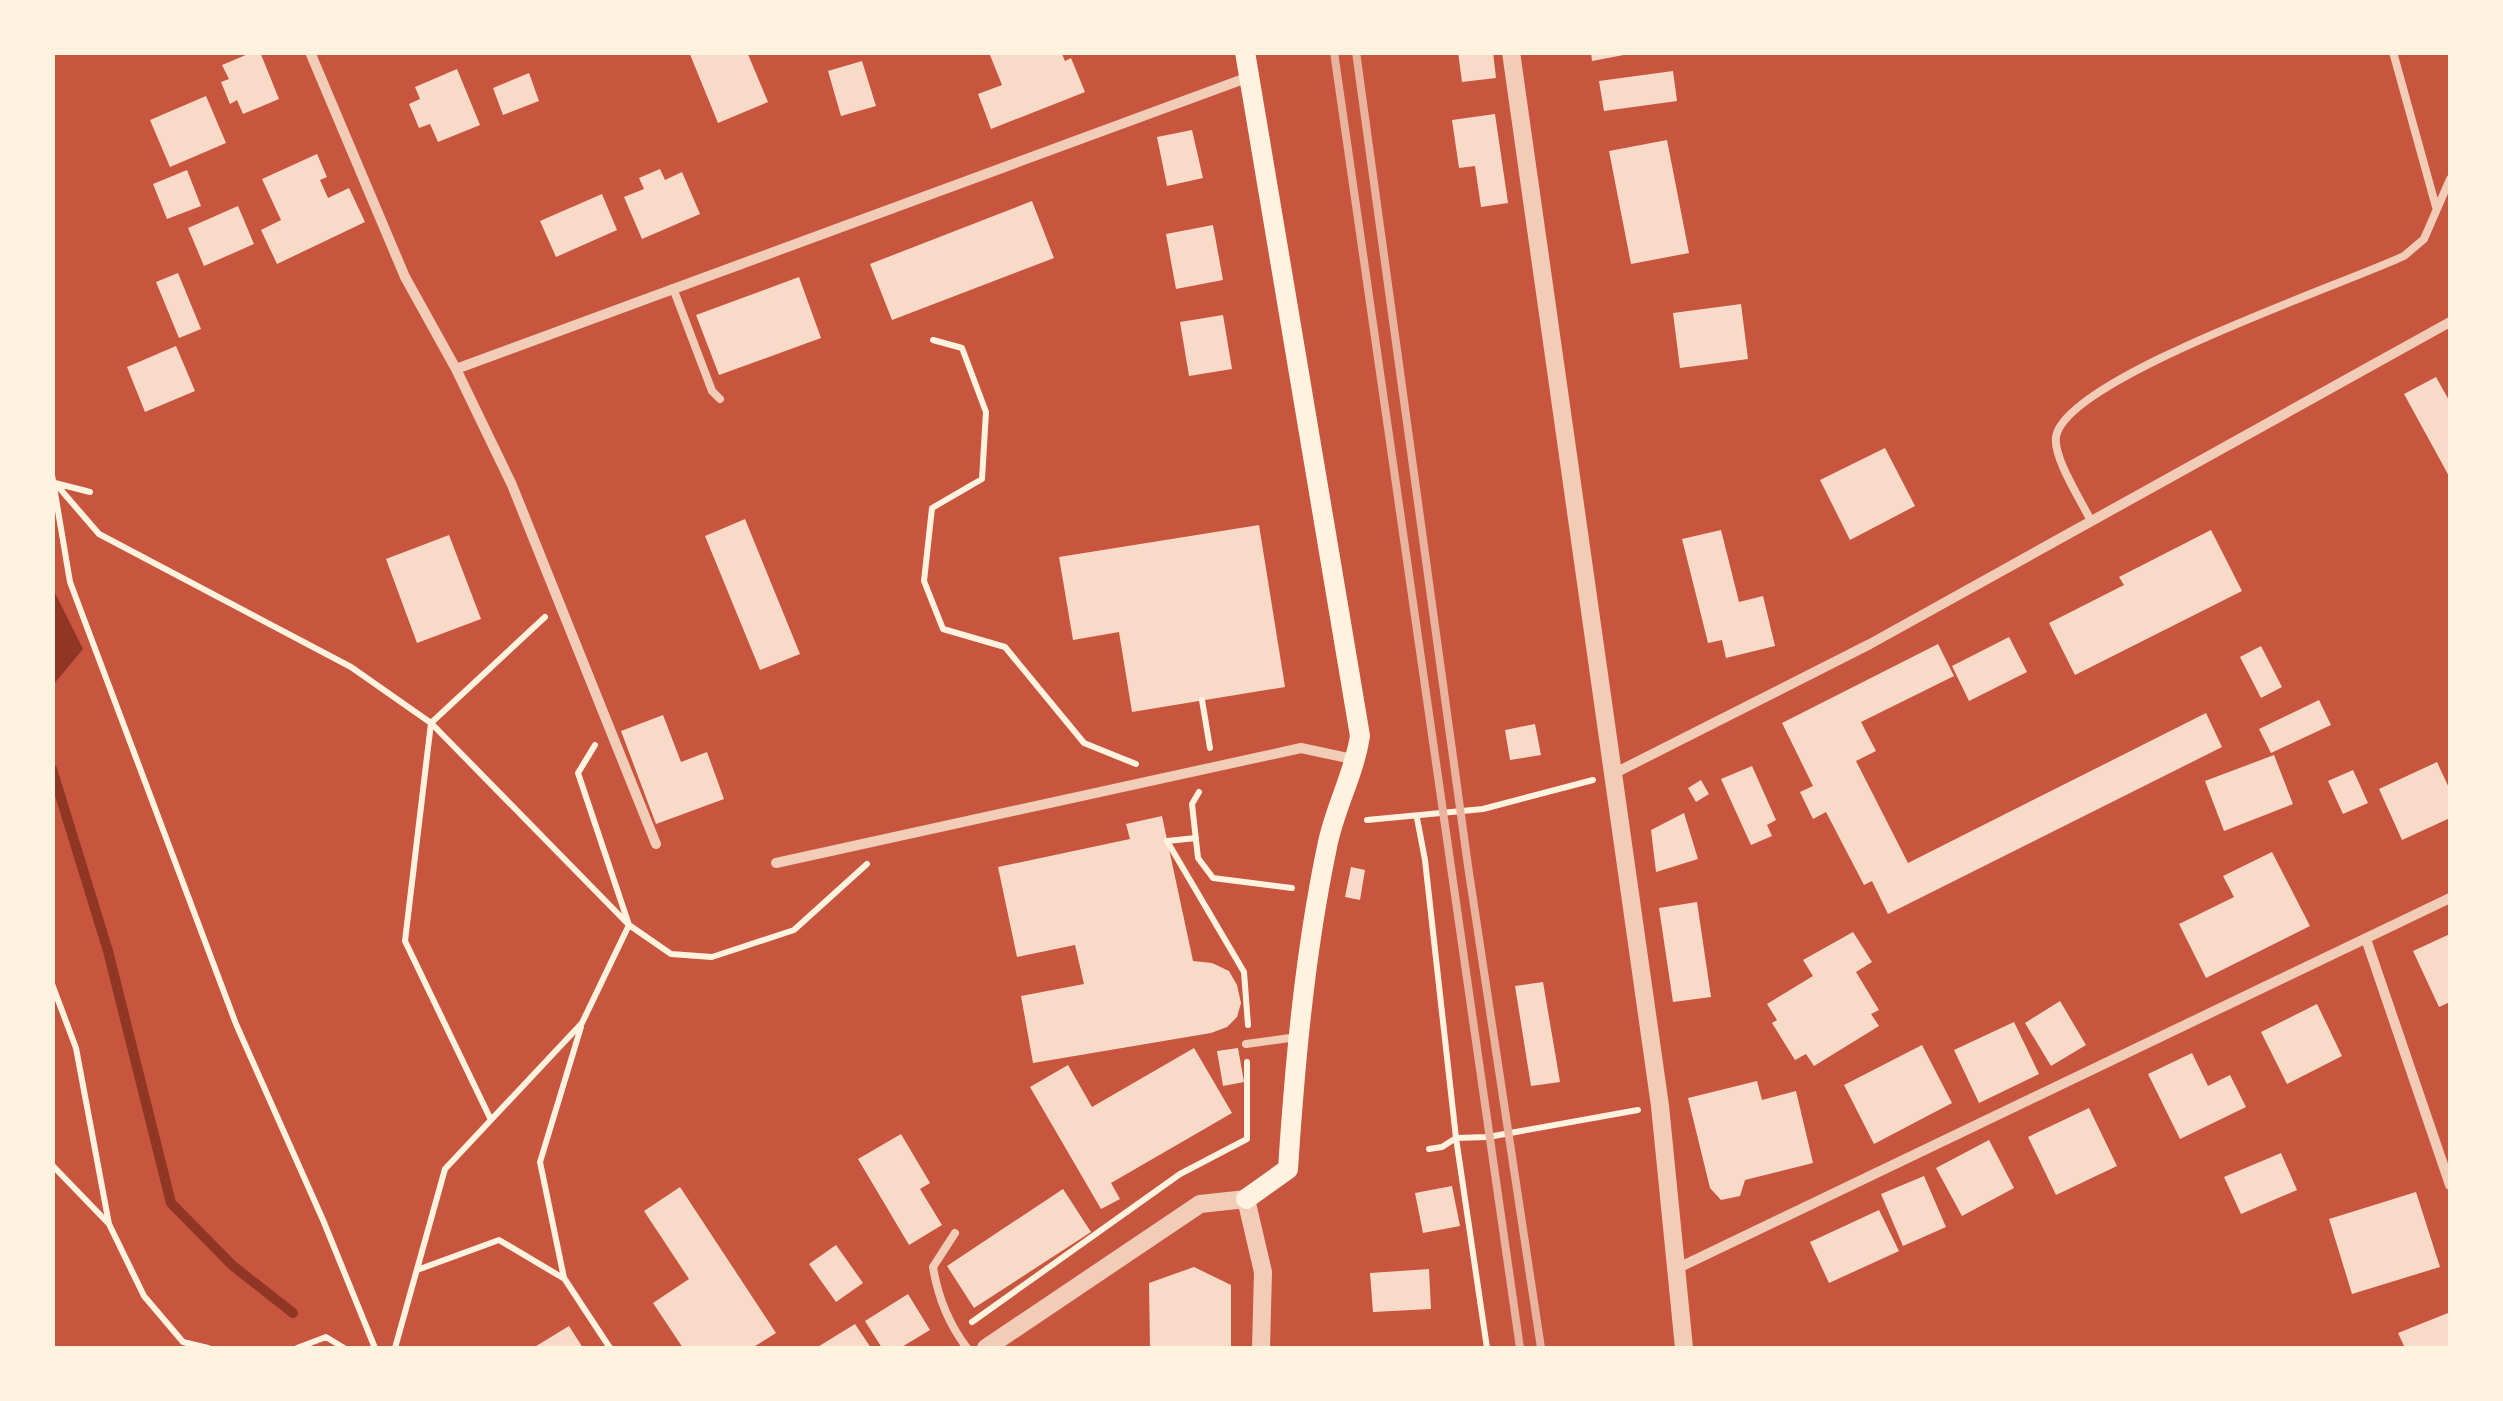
<svg xmlns="http://www.w3.org/2000/svg" width="2503" height="1401" viewBox="0 0 2503 1401" font-family="Roboto,sans-serif">
<style>
.water{fill:#8f3625}
.lines{fill:none;stroke-linecap:round;stroke-linejoin:round}
.stream{stroke:#8f3625;stroke-width:10}
.building{fill:#f7dbc8}
.path{stroke:#fff3e0;stroke-width:6}
.service{stroke:#f1ccb7;stroke-width:8}
.minor{stroke:#f1ccb7;stroke-width:10}
.tertiary{stroke:#f1ccb7;stroke-width:18}
.secondary{stroke:#fff3e0;stroke-width:20}
.rail{stroke:#e9b49f;stroke-width:8}
</style>
<rect width="100%" height="100%" fill="#c8553d"/>
<path class="water" d="M53,589L83,649L53,685H52Z"/>
<g class="lines">
<path class="stream" d="M52,769L108,951L171,1203L233,1266L293,1313"/>
</g>
<path class="building" d="M253,52H260L279,99L243,114L237,100L230,104L221,82L229,79L222,65Z
M689,52H747L768,102L718,123Z
M998,52H1061L1065,61L1071,58L1085,92L991,129L978,94L1002,85L990,55Z
M1458,52H1493L1496,78L1462,82Z
M1591,52H1629V54L1592,61Z
M862,61L876,106L841,116L828,71Z
M457,69L480,125L438,142L430,124L419,128L409,104L420,99L415,87Z
M1673,71L1677,101L1604,111L1599,81Z
M529,73L539,101L503,115L493,88Z
M206,96L226,143L170,167L150,120Z
M1495,114L1508,203L1481,207L1475,166L1459,168L1452,120Z
M1192,130L1203,178L1167,186L1157,137Z
M1667,140L1689,253L1631,264L1609,151Z
M317,154L327,177L320,180L328,198L349,188L365,222L277,264L261,230L281,220L262,179Z
M660,169L665,180L682,172L700,214L642,239L624,197L644,189L639,178Z
M187,170L201,206L167,219L153,184Z
M602,194L617,230L556,257L540,221Z
M1032,201L1054,258L892,320L870,264Z
M238,206L254,244L204,266L188,228Z
M1213,225L1223,280L1176,289L1166,234Z
M178,273L201,329L179,338L156,282Z
M799,277L821,338L719,375L696,315Z
M1741,304L1748,359L1680,368L1673,313Z
M1223,315L1232,369L1189,376L1180,322Z
M176,346L195,391L145,412L127,367Z
M2436,377L2450,402V478L2404,394Z
M1885,448L1915,506L1850,540L1820,480Z
M745,519L800,654L760,670L705,536Z
M1259,525L1285,687L1132,712L1119,632L1073,640L1059,557Z
M1721,530L1739,602L1763,596L1775,646L1726,658L1722,640L1708,643L1682,539Z
M2211,530L2242,591L2075,675L2049,623L2124,585L2119,577Z
M449,535L481,619L417,643L386,559Z
M2009,637L2027,672L1969,701L1952,666Z
M1938,644L1954,676L1861,722L1876,751L1856,761L1908,863L2206,713L2222,747L1888,914L1872,881L1864,885L1826,812L1813,819L1800,792L1813,786L1782,723Z
M2261,646L2282,687L2261,698L2240,657Z
M2319,700L2331,725L2271,753L2259,729Z
M663,715L681,762L707,752L724,799L656,824L621,731Z
M1535,724L1541,755L1510,760L1505,730Z
M2274,755L2293,804L2224,831L2205,781Z
M2437,762L2450,790V818L2402,840L2379,789Z
M1752,766L1776,820L1767,825L1772,836L1751,845L1721,779Z
M2353,770L2368,803L2343,814L2328,781Z
M1701,780L1709,794L1696,802L1688,788Z
M1684,813L1698,859L1656,872L1651,830Z
M1162,816L1193,961L1212,963L1229,971L1237,985L1241,1003L1237,1017L1227,1027L1211,1033L1033,1063L1021,996L1084,984L1075,945L1017,957L998,867L1130,839L1126,824Z
M2272,852L2310,926L2206,978L2179,924L2234,897L2223,876Z
M1351,867L1365,870L1360,900L1345,897Z
M1697,902L1711,997L1673,1002L1659,908Z
M1853,932L1872,962L1856,972L1879,1010L1871,1014L1879,1026L1814,1066L1806,1054L1795,1060L1772,1023L1777,1020L1767,1004L1813,976L1803,960Z
M2450,934V1002L2439,1007L2413,951Z
M1543,982L1560,1082L1531,1086L1515,986Z
M2060,1001L2086,1045L2051,1066L2025,1023Z
M2317,1004L2342,1056L2287,1084L2261,1032Z
M2014,1022L2039,1074L1979,1103L1954,1050Z
M1922,1045L1952,1103L1874,1144L1844,1085Z
M1194,1048L1232,1113L1111,1183L1120,1199L1101,1209L1030,1087L1068,1065L1092,1107Z
M1238,1048L1244,1082L1223,1086L1217,1051Z
M2192,1053L2208,1086L2230,1075L2246,1107L2180,1139L2148,1074Z
M1757,1081L1762,1100L1796,1091L1813,1163L1745,1180L1740,1196L1721,1200L1710,1188L1688,1098Z
M2089,1108L2117,1166L2056,1195L2028,1137Z
M901,1134L930,1183L920,1189L942,1225L909,1245L858,1159Z
M1989,1140L2014,1188L1962,1216L1936,1168Z
M2281,1153L2297,1190L2241,1214L2224,1177Z
M1924,1176L1946,1227L1903,1246L1881,1194Z
M1452,1186L1460,1226L1423,1233L1415,1193Z
M680,1187L776,1333L752,1348H683L653,1303L689,1279L644,1211Z
M1063,1189L1091,1232L974,1308L947,1266Z
M2416,1192L2440,1267L2352,1294L2329,1219Z
M1879,1210L1899,1251L1829,1283L1810,1242Z
M836,1245L863,1283L836,1302L809,1264Z
M1194,1267L1231,1285V1348H1150L1149,1283Z
M1429,1269L1431,1309L1373,1312L1370,1273Z
M908,1294L930,1330L900,1348H882L865,1321Z
M2448,1313L2450,1348H2405L2398,1333Z
M855,1324L871,1348H816Z
M569,1326L583,1348H533Z"/>
<g class="lines">
<path class="path" d="M933,340L962,348L986,412L982,479L932,508L924,581L943,629L1005,647L1084,743L1136,764
M52,475L70,582L236,1024L323,1220L375,1348
M90,492L55,483L99,534L351,667L431,723L629,925L671,954L712,957L794,930L867,864
M1202,700L1210,748
M1199,792L1192,804L1198,858L1213,878L1292,888
M1417,818L1425,860L1456,1138L1487,1348
M1367,820L1483,809L1593,780
M1196,838L1167,841L1244,972L1248,1025
M52,984L76,1048L109,1224L52,1165
M581,1027L540,1162L564,1278L610,1348
M491,1120L405,941L431,723L545,617
M1429,1149L1442,1147L1456,1138L1488,1137L1638,1110
M109,1224L144,1296L183,1342L208,1348
M417,1270L499,1240L563,1278
M972,1322L1180,1174L1247,1139V1062
M297,1348L326,1337L344,1348
M395,1348L445,1169L582,1023L629,925L578,773L595,745"/>
<path class="service" d="M2393,52L2436,207
M673,288L712,391L720,399
M2091,521C2082,502 2053,458 2056,437C2065,378 2345,284 2404,256L2424,239L2450,179
M1246,1044L1297,1037
M955,1233L933,1267C938,1298 948,1323 967,1348"/>
<path class="minor" d="M310,52L405,277L456,369L512,485L656,844
M456,369L1249,77
M1613,774L1870,644L2450,322
M776,863L1301,748L1357,760
M2366,939L2450,1185
M1676,1269L2450,898"/>
<path class="tertiary" d="M1511,52L1660,1106L1684,1348
M986,1348L1200,1204L1246,1199L1263,1272L1261,1348"/>
<path class="secondary" d="M1245,52L1360,736C1354,775 1334,809 1327,847C1305,952 1295,1062 1288,1169L1246,1199"/>
<path class="rail" d="M1334,52L1520,1348
M1356,52L1468,866L1541,1348"/>
</g>
<rect width="2503" height="1401" fill="none" stroke="#fff3e0" stroke-width="110"/>
</svg>
